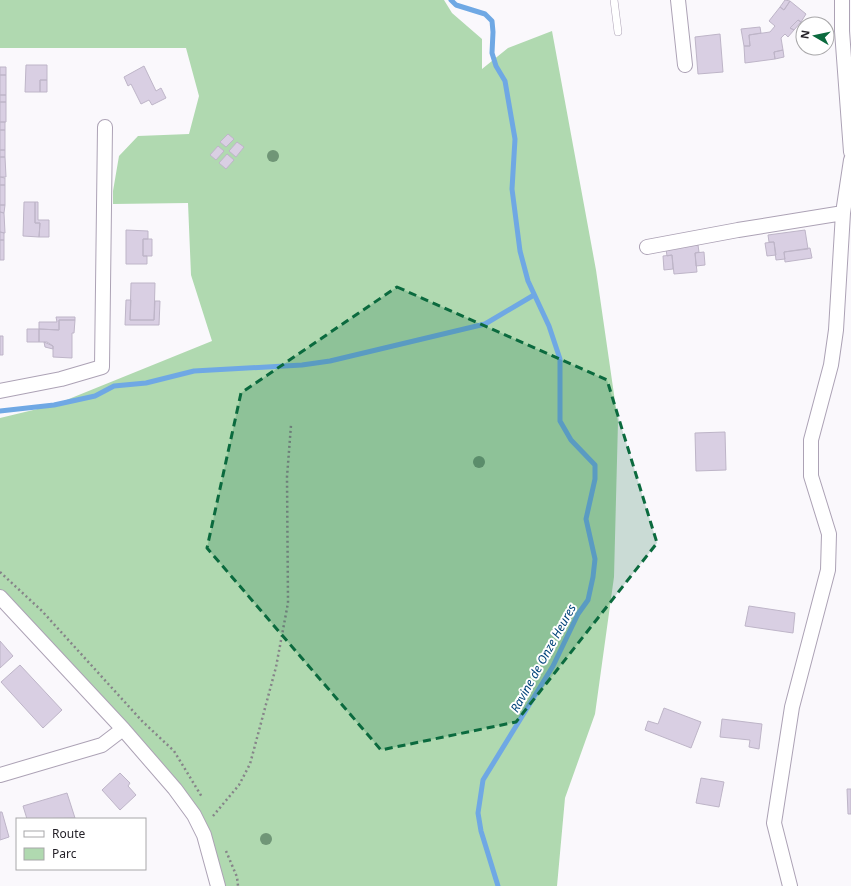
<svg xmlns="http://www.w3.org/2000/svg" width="851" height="886" viewBox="0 0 851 886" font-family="'Noto Sans',sans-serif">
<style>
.green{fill:#b0d9b0}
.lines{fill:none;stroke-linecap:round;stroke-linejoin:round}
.stream{stroke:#6fa8e4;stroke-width:5}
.building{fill:#d9cfe3;stroke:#beb5c8}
.service-casing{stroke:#aca2b5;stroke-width:8}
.minor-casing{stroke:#aca2b5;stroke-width:16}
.path{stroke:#868489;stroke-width:2.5;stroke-dasharray:2 3;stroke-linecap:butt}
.service{stroke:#fff;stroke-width:7}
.minor{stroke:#fff;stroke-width:14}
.tree{fill:#709677}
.marked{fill:#0b6a3e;fill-opacity:0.2;stroke:#0b6a3e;stroke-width:3;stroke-dasharray:8 5;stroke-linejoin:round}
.labels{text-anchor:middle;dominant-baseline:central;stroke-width:4;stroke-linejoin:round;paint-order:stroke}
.water-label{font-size:12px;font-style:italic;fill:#004379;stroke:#fff}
</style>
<rect width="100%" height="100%" fill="#faf8fc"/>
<path class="green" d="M0,0H444L452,13L482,39V69L508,48L552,31L596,270L618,422L614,577L595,714L565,798L557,886H218L194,815L0,597V418L54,405L212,341L191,275L188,203L113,204V191L119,156L138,136L189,134L199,96L186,48H0Z"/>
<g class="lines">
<path class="stream" d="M451,0L456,5L485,14L492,21L493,32L492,53L496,66L505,81L515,139L512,189L520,251L528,281L549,326L560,359V421L571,440L595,465V479L586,519L595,559L593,577L588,600L578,614L553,666L483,780L478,813L481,831L498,886
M0,411L54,405L95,396L114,386L146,383L194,371L302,365L330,361L485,324L534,295"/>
</g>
<path class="building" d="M785,0L790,1L784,10L780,7Z
M790,1L806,14L801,22L798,20L790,28L794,30L788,37L785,34L781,38L783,50L774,52L775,59L745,63L744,46H750L749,35L770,32L775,26L769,21L780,7L784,10Z
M798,20L801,22L794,30L790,28Z
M760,27L761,33L749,35L750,46H744L741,29Z
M720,34L723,72L698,74L695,37Z
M783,50L784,57L775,59L774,52Z
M26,65H47V80H40V92H25Z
M144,66L156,91L161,88L166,98L152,105L149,100L141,104L131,84L128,86L124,77Z
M0,67H6V75H0Z
M0,75H6V95H0Z
M40,80H47V92H40Z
M0,95H6V102H0Z
M0,102H6V122H0Z
M0,122H5V130H0Z
M0,130H5V150H0Z
M228,134L234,139L226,147L220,142Z
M237,142L244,147L236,157L229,151Z
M218,146L224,151L216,160L210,155Z
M0,150H5V157H0Z
M227,154L234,160L226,169L219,163Z
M0,157H5L6,177H0Z
M0,177L5,178V185H0Z
M0,185H5V205H0Z
M24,202H35V223H40L39,237L23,236Z
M35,202H38V220H49V237H39L40,223H35Z
M0,205H5L4,213L0,212Z
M0,212L4,213L5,233L0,232Z
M126,230L148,231V239H143V256H147V264H126Z
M805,230L808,249L784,252L785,259L776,260L774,242H769L768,235Z
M0,232L4,233V240H0Z
M143,239H152V256H143Z
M0,240H4V260H0Z
M774,242L776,255L767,256L765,243Z
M698,245L699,252L695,253L697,272L674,274L672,255L667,256L666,249Z
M810,248L812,258L785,262L784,252Z
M704,252L705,265L696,266L695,253Z
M672,255L673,269L664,270L663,256Z
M131,283H155L154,320H130Z
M126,300H131L130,320H154L155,301H160L159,325H125Z
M56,317H75V320H59V330L39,329V322H57Z
M59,320H75L74,333H72V358L53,357V346L47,342H39V329L59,330Z
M27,329H39V342H27Z
M0,336H3V355H0Z
M44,342L53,346V349L45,347Z
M725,432L726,470L696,471L695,433Z
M749,606L795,613L793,633L745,626Z
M0,641L13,656L0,668Z
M20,665L62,710L43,728L1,682Z
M664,708L701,722L691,748L645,730L648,721L658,724Z
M722,719L762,724L759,749L749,747L750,740L720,737Z
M120,773L130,783L128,786L136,795L120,810L102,790Z
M701,778L724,782L719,807L696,803Z
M847,789H851V814H848Z
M67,793L75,818L27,819L23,806Z
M0,812H2L9,837L0,840Z"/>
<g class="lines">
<g class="service-casing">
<path id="service" d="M614,0L618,32"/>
</g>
<g class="minor-casing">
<path id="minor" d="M678,0L685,65
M842,0V31L851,152
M647,247L738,230L843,213
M0,391L61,379L102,367L105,127
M0,597L123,729L175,789L194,815L204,835L218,886
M0,775L102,745L123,729
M790,886L774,823L792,707L828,570L829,534L811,476V440L831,365L836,330L843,213L851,160"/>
</g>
<path class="path" d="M0,572L42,611L142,721L174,751L202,797
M213,816L239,785L250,764L276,667L288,603L287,477L291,425
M226,851L237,877L238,886"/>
<use href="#service" class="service"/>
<use href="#minor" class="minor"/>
</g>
<g class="tree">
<circle cx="273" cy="156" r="6"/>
<circle cx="479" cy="462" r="6"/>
<circle cx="266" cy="839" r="6"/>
</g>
<path class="marked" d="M397,287L607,380L657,543L516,722L381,750L207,548L241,393Z"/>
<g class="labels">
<g class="water-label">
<text transform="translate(543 658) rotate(-61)">Ravine de Onze Heures</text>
</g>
</g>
<rect x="16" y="818" width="130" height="52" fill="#ffffff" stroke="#a8a7a9"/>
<rect x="24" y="831" width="20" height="6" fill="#ffffff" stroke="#a8a7a9"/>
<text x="52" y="838" font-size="12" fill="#252229">Route</text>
<rect x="24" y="848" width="20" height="12" fill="#b0d9b0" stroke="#a8a7a9"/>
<text x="52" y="858" font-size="12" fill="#252229">Parc</text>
<g transform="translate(815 36) rotate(279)"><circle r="19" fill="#ffffff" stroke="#a8a7a9"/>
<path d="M0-3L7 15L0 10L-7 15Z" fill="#0b6a3e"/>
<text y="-6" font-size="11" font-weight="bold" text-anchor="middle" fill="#252229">N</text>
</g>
</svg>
